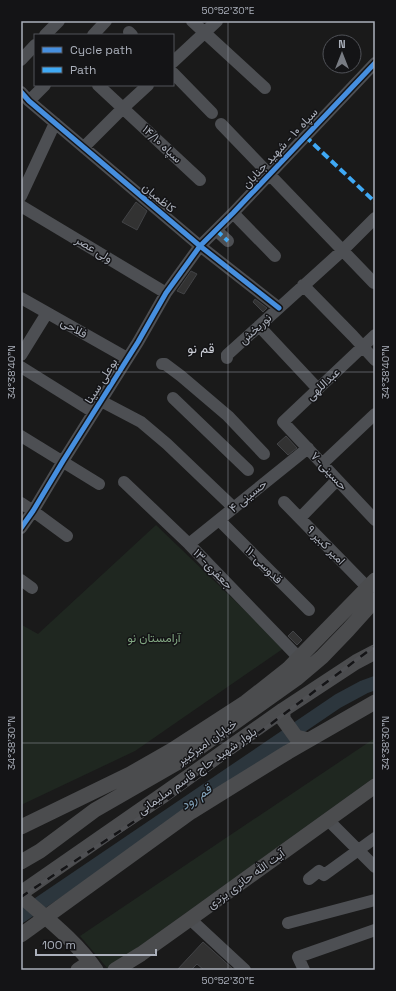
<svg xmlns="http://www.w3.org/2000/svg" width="396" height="991" viewBox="0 0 396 991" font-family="'Space Grotesk',Vazirmatn,sans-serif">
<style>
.green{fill:#1f2720}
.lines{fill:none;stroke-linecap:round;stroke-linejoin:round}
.river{stroke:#2c363d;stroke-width:14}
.building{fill:#323232;stroke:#424346}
.minor{stroke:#4d4f53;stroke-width:12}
.major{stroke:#4b4c4e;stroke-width:15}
.rail-casing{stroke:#4e4f52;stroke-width:4}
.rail{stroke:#141416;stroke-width:2.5;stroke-dasharray:8;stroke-linecap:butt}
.quiet{stroke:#3fa9f5;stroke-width:4;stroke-dasharray:8 4;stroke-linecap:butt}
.cycleway-casing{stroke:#141416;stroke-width:8}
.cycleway{stroke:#468fdf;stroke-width:5}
.ticks{fill:none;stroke:#abb0bb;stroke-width:1;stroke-opacity:0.45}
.labels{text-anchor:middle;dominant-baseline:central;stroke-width:3;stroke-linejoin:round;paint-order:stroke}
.street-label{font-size:12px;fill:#abb0bb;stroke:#141416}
.park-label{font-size:12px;fill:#81a681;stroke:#141416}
.neighbourhood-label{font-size:13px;fill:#cccfd7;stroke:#141416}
.water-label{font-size:13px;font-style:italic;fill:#81a0b7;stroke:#141416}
.neatline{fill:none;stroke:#abb0bb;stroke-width:1.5}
.ticks-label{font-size:10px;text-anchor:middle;fill:#abb0bb}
</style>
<rect width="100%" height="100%" fill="#1a1a1a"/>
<path class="green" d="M156,525L284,648L135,751L21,805V626L22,625L38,634Z
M375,738V777L108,969L80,936Z"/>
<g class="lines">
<path class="river" d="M21,916L338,701L364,687L375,683"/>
</g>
<path class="building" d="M136,202L147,211L137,230L122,222Z
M191,271L197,274L184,294L177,291Z
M255,299L267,308L263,312L253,302Z
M286,436L297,448L288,455L277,444Z
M293,631L302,640L297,645L288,636Z
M203,942L234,970H204L197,964L191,970H177Z"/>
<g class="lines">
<path class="minor" d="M192,21L265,88
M129,32L132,35
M45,35L59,21
M93,35L106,21
M21,60L35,45
M173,62L217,21
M173,73L212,113
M98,85L200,180
M21,92L29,101L200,246L279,308
M29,101L45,85
M221,124L374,283
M84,147L123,108L148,85
M21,196L55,123
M21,206L166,293
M233,213L275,256
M216,230L228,241
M303,285L353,336L375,360
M21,298L127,358
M259,326L318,389
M375,335L283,422L375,520
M21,355L47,313
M227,358V355L343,250L375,218
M162,364H165L181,376L228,416L264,454
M21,367L93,412
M173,398L248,470
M101,401L141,422L167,444L234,508
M21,436L99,484
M322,464L375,414
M124,482L189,544L299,658
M284,502L367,587
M21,503L33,511L67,536
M300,518L337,480
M219,520L309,610
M21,528L33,511L63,461L138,342L166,293L200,246L233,213L375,63
M189,544L308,448
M21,580L32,588
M328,820L375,867
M309,879L319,871L324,875L375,838
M190,919L245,970
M288,923L375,900
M304,970L298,957L375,930"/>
<path class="major" d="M283,710V719L296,737L309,740
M21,827L130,774L172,750L246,702L288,669L375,580
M21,862L40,851L95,810L182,760L296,679L322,657L348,630L375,600
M21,893L165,793L283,710L356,662L375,652
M21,896C47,919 76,941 96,970
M21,935L191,812L288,752L375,702
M78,970L84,966
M115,970L141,954L190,919L375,786"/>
<g class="rail-casing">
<path id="rail" d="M21,897L168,799L264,729L375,646"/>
</g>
<use href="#rail" class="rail"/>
<path class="quiet" d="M305,136L375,202
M216,230L228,241"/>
<g class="cycleway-casing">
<path id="cycleway" d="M21,92L29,101L200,246L279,308
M21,528L33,511L63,461L138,342L166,293L200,246L233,213L375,63"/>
</g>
<use href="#cycleway" class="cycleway"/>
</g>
<path class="ticks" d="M228,21V970M21,372H375M21,743H375"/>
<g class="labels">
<g class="street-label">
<text transform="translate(162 144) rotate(43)">سپاه ۱۴/۱۰</text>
<text transform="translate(280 148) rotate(-47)">سپاه ۱۰ - شهید جنابان</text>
<text transform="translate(159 198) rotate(40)">کاظمیان</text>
<text transform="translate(94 249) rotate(31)">ولی عصر</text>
<text transform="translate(74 328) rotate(30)">فلاحی</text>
<text transform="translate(255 329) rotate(-42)">نوربخش</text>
<text transform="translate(101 381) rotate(-58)">بوعلی سینا</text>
<text transform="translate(323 384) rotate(-43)">عبداللهی</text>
<text transform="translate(329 471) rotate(47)">حسینی-۷</text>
<text transform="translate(248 496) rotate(-39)">حسینی ۴</text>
<text transform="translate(326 545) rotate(46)">امیر کبیر ۹</text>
<text transform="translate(264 565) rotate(45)">قدوسی-۱۱</text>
<text transform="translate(213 569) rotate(46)">جعفری-۱۳</text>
<text transform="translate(207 742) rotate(-35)">خیابان امیرکبیر</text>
<text transform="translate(197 771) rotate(-35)">بلوار شهید حاج قاسم سلیمانی</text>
<text transform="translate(246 879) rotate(-36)">آیت الله‌ حائری‌ یزدی</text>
</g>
<g class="park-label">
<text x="154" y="638">آرامستان نو</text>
</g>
<g class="neighbourhood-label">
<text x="201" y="348">قم نو</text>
</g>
<g class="water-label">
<text transform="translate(196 797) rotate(-34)">قم رود</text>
</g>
</g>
<rect width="396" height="991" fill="none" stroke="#141416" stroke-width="44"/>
<rect x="34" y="34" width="140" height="52" fill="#141416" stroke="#505258"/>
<rect x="42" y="47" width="20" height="6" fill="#468fdf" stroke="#505258"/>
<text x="70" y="54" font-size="12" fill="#abb0bb">Cycle path</text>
<rect x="42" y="67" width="20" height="6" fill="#3fa9f5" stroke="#505258"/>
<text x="70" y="74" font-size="12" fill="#abb0bb">Path</text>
<g transform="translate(342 54)"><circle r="19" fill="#141416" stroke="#505258"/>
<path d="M0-3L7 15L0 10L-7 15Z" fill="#787c83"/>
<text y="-6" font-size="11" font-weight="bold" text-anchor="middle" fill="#abb0bb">N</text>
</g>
<path d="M36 949v6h120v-6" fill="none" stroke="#abb0bb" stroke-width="2"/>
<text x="42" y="949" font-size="12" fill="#abb0bb" stroke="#141416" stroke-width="3" paint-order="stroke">100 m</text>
<rect x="22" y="22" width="352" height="947" class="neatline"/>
<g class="ticks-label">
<text x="228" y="14">50°52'30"E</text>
<text transform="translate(11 372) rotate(-90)" y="4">34°38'40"N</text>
<text transform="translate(385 372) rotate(-90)" y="4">34°38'40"N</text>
<text transform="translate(11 743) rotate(-90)" y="4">34°38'30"N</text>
<text transform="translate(385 743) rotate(-90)" y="4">34°38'30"N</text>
<text x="228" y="984">50°52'30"E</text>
</g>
</svg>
